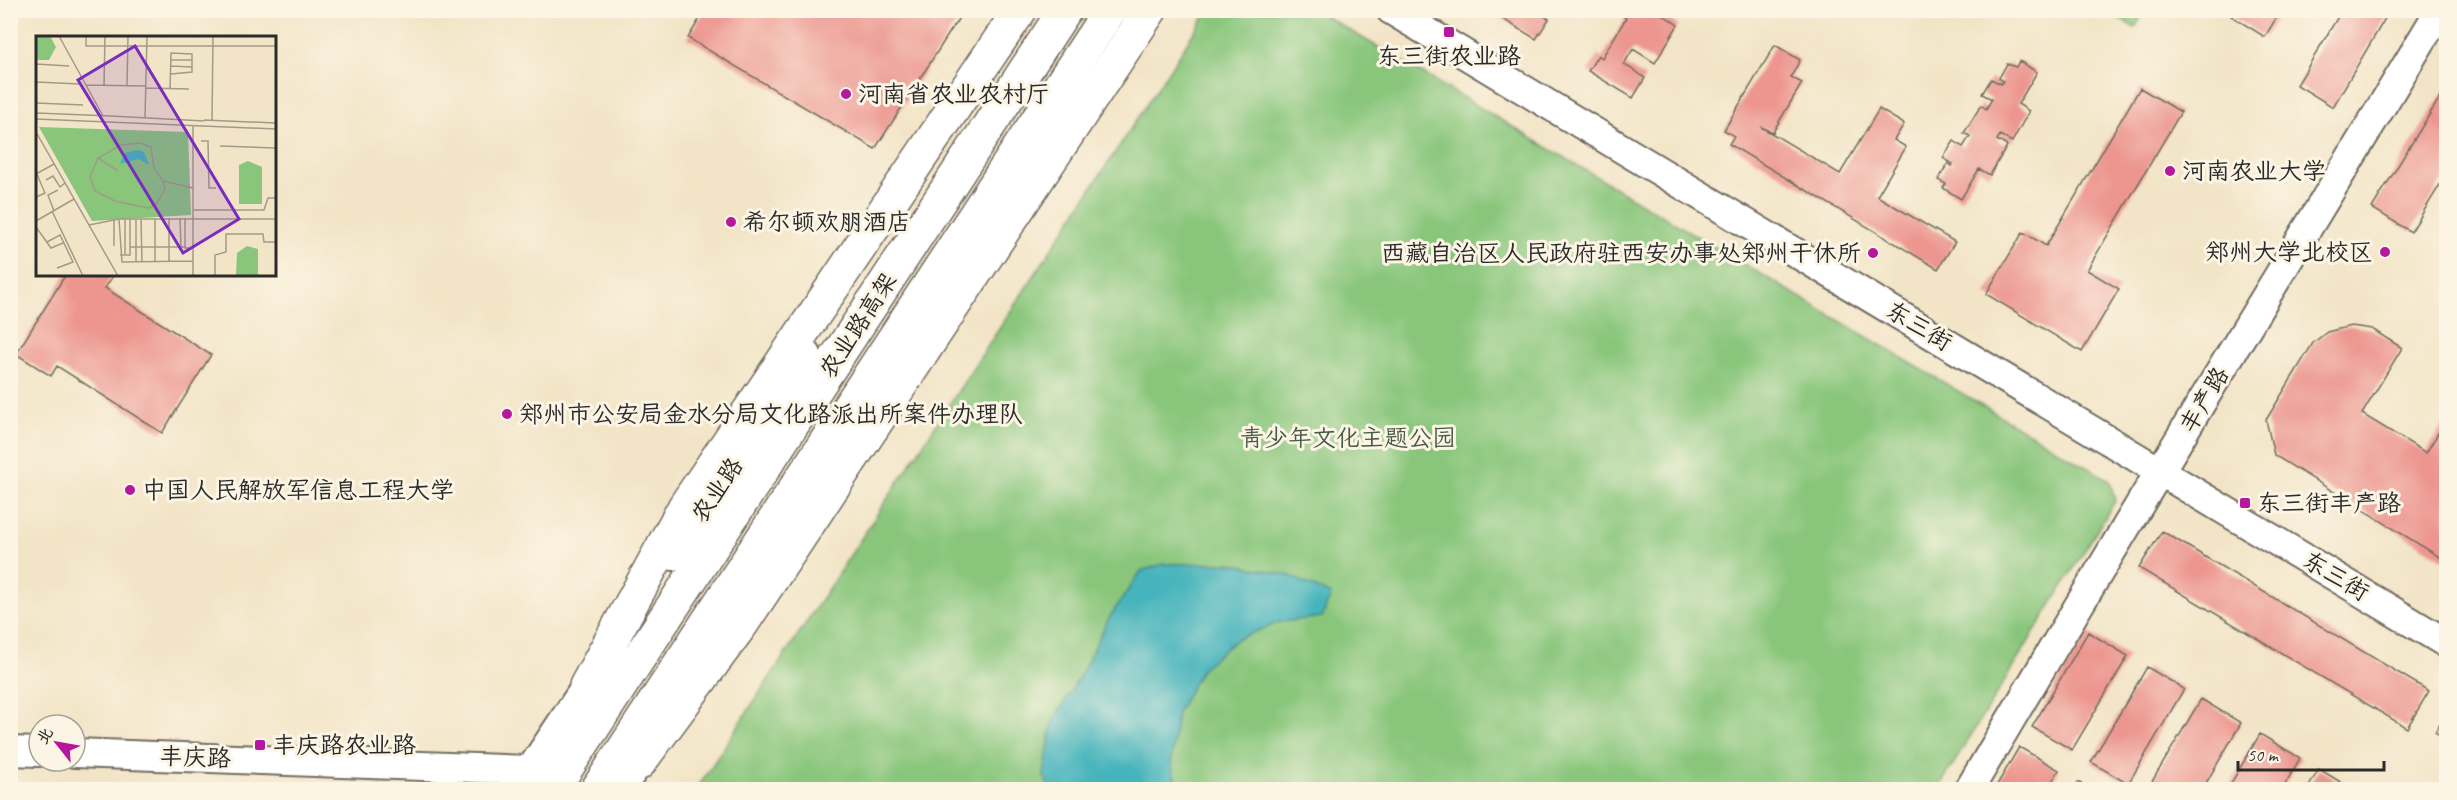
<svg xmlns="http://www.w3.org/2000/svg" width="2457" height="800" viewBox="0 0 2457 800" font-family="Caveat,'LXGW WenKai TC',sans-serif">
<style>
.green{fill:#89c67c;stroke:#5a7854;stroke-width:1.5}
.water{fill:#44b4bc;stroke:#387074;stroke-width:1.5}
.building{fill:#ec968f}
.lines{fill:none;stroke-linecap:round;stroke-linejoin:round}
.minor-casing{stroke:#716c61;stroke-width:32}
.highway-casing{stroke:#716c61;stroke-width:36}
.minor{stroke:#fff;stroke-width:28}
.highway{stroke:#fff;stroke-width:33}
.poi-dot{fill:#b5179e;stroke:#fcf5e5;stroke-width:2}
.labels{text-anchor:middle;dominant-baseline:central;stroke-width:6;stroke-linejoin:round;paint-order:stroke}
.poi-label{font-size:24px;fill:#2b2b2b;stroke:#fcf5e5;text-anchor:start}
.street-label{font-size:24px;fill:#2b2b2b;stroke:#fcf5e5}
.park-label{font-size:24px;fill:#475a43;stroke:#fcf5e5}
.inset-road{fill:none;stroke:#a29a88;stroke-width:1.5}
.view{fill:#7b2cbf;fill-opacity:0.15;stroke:#7b2cbf;stroke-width:3}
.inset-edge{fill:none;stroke:#2b2b2b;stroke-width:3}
</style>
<rect width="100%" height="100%" fill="#fcf5e5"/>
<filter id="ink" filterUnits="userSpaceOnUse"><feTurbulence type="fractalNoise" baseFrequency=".0167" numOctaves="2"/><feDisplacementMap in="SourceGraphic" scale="12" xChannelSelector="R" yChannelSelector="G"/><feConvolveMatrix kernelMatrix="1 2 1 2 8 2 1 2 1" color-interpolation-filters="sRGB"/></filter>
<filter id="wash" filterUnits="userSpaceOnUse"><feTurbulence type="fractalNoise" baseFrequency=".008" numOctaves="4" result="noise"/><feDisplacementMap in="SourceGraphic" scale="24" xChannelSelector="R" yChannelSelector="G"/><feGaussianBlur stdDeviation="1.35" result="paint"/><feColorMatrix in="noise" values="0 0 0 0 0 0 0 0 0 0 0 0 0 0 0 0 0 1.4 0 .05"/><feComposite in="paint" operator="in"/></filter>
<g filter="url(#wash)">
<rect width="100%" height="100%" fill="#f2e4c6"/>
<path class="green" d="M1208,11H1317L2110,481L2115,501L1938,789L696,790Z
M2106,11H2145L2135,28Z"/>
<path class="water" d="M1229,563L1288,575L1331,595L1322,617L1280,622L1237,639L1202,668L1177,713L1171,762L1177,789H1050L1044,776L1052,723L1081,674L1109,618L1141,571L1163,564Z"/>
<g id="blocks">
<path class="building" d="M705,10H964L875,149L688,38Z
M1496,10H1535L1549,19L1536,39L1494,14Z
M1613,10H1656L1678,25L1655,63L1633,49L1624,64L1645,78L1633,98L1588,71L1598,55L1602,58L1626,18Z
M2234,10H2281L2265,37L2231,16Z
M2342,10H2390L2333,107L2297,85Z
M1775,45L1800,60L1791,77L1802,83L1773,132L1761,127L1840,174L1879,109L1904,124L1894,140L1906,147L1877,196L1955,242L1938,269L1729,144L1734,136L1724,130Z
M2019,61L2037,72L2018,104L2029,111L2012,142L2000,135L1997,140L2007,146L1990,175L1979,169L1961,199L1943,188L1946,184L1938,180L1948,163L1952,166L1953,164L1943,158L1954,141L1963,147L1970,136L1964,133L1981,105L1986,109L1992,99L1982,94L1991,79L2001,84L2003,81L1999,78L2007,64L2016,67Z
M2140,88L2181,112L2087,270L2119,289L2082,352L1986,294L2023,232L2046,246Z
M2442,94L2446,97V175L2411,232L2372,208Z
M66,274H114L105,288L211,355L162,433L57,366L51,376L16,354Z
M2351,326L2372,329L2402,348L2362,414L2426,453L2446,420V561L2274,455L2266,420L2313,343L2327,332Z
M2162,531L2429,691L2407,728L2139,568Z
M2088,632L2128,656L2072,750L2032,727Z
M2147,667L2184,689L2128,784L2091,762Z
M2201,699L2241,723L2202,790H2147Z
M2446,713V739L2435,732Z
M2260,734L2300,758L2282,790H2227Z
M2019,747L2059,770L2047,790H1994Z
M2319,769L2354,790H2307Z
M2078,782L2091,790H2074Z"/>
</g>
</g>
<g filter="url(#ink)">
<use href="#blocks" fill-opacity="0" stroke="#716c61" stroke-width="1.5"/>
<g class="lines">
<g class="minor-casing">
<path id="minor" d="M1391,10L2446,643
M673,556L807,355
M10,751L39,752
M75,753L530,770
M517,790L599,667
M620,790L651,744
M1969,790C2123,528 2283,270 2440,10"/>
</g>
<g class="highway-casing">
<path id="highway" d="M586,686L685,506L1020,10
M639,763L741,625L1150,10
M552,790L1065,10
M597,790L1110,10"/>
</g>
<use href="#minor" class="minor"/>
<use href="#highway" class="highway"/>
</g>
</g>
<g class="poi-dot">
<rect x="1443" y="26" width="12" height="12" rx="3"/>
<circle cx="846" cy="94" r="6"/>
<circle cx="2170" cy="171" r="6"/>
<circle cx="731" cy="222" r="6"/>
<circle cx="2385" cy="252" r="6"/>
<circle cx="1873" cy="253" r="6"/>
<circle cx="507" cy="414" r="6"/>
<circle cx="130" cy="490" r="6"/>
<rect x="2239" y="497" width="12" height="12" rx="3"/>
<rect x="254" y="739" width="12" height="12" rx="3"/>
</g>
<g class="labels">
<g class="poi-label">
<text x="1449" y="56" text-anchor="middle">东三街农业路</text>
<text x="858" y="94">河南省农业农村厅</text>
<text x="2182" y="171">河南农业大学</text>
<text x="743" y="222">希尔顿欢朋酒店</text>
<text x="2373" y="252" text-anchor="end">郑州大学北校区</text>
<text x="1861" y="253" text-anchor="end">西藏自治区人民政府驻西安办事处郑州干休所</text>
<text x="519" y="414">郑州市公安局金水分局文化路派出所案件办理队</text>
<text x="142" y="490">中国人民解放军信息工程大学</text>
<text x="2257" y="503">东三街丰产路</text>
<text x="272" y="745">丰庆路农业路</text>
</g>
<g class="street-label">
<text transform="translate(858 325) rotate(-57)">农业路高架</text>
<text transform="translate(1919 326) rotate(31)">东三街</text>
<text transform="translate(2204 400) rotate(-59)">丰产路</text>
<text transform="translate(717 490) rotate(-56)">农业路</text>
<text transform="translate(2336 576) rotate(31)">东三街</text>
<text transform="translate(195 757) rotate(2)">丰庆路</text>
</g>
<g class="park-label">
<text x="1348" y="438">青少年文化主题公园</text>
</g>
</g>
<g transform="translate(36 36)">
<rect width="240" height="240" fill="#f2e4c6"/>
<path d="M0,0H14L20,11L13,24H2L0,20ZM3,91L152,96L155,179L56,185ZM212,125L226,131V168H203V129ZM211,210L222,213V240H200L201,217Z" fill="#89c67c"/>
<path d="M102,114L108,116L113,129L103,123L84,128L88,117Z" fill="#44b4bc"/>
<path class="inset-road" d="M23,0L67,80M50,0V10H240M135,24H156M0,28L33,30M135,30L156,31M0,46L44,48M50,49L110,50M68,49L69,0M91,49L92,0M110,52L153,53M134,53L135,17L156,18V36L135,38M0,55V25M0,67L47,69M0,77L75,80M75,80L168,85M109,82L111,0M0,83L240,93M168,84L240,87M176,85L177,0M157,89V240M0,96L82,240M165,105H172L173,152H180M104,107L115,111L118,132L127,145L129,153L120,169L112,172L79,165L59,155L54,141L62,122L85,109ZM184,110L240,112M62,122L82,135M0,136L9,157L0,161M0,138L18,128M10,144L17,140L24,151L29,147M127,145L157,152M157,174H228L232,162H240M16,175L47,240M18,175L12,159L22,154M133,182V225M144,182L145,211M149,182V212H157M78,183V210M83,183L86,226L157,225M89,183V219M100,183V226M105,183L106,226M119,183V226M0,185L38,163M53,189L83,183H240M0,191L15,212L27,207M11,206L24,199L37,226L21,232M94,211H149M84,219H94V183M179,239V219L190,216V198H227L228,206H240"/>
<path class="view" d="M99,10L203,183L147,217L42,44Z"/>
<rect width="240" height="240" class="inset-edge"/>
</g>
<rect width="2457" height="800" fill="none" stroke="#fcf5e5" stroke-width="36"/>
<g transform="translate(57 743) rotate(301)"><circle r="28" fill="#fcf5e5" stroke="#a8a49b" stroke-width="1.5"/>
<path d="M0-4.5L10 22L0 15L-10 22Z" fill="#b5179e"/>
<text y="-9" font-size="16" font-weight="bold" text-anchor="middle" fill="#2b2b2b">北</text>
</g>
<path d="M2238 761v9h146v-9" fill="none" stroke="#2b2b2b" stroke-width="3"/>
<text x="2247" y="761" font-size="18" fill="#2b2b2b" stroke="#fcf5e5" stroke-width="4.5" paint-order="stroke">50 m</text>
</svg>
